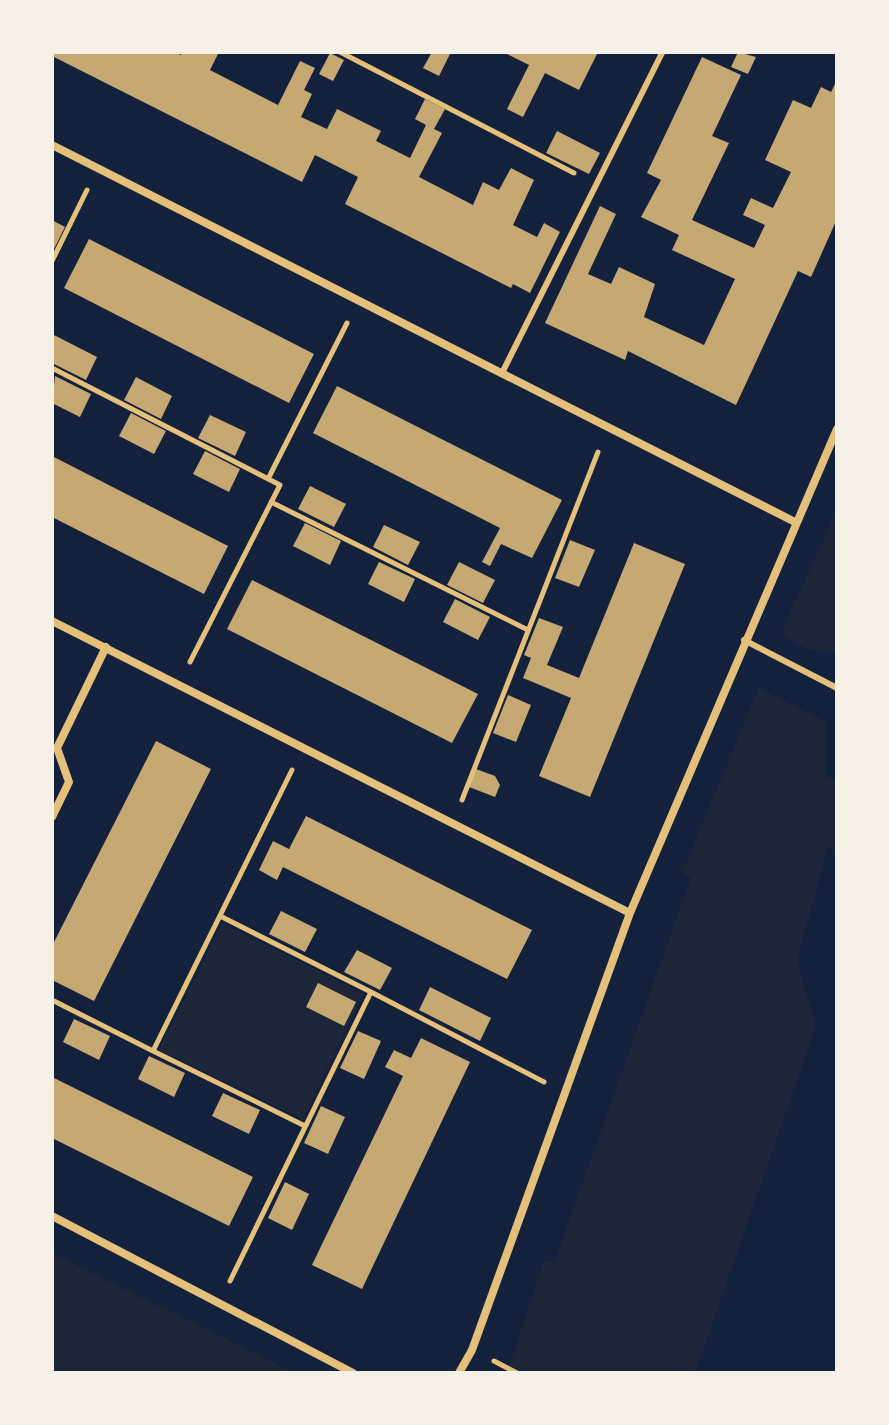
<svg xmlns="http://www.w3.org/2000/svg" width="889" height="1425" viewBox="0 0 889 1425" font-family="Literata,serif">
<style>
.green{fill:#1d2539}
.building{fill:#c6a872}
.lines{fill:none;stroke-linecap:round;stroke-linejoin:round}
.path{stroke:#e5c07b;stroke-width:5}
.service{stroke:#e5c07b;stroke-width:6}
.minor{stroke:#e5c07b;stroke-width:8}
</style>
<rect width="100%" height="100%" fill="#14213d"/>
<path class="green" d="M837,510V652C815,655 798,645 781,633Z
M759,688L825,721L826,777L837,781V850L827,848L797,962L816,1026L695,1373H507L544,1261L554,1263L691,878L682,873Z
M222,923L363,994L303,1119L159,1050Z
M52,1253L294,1373H52Z"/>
<path class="building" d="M52,52H174L181,55L182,52H219L210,70L278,105L300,61L315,68L304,90L312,94L301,117L327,129L337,109L381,131L376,141L410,158L426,125L415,119L425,99L445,109L434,129L442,133L419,177L473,205L483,182L499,190L511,168L534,180L513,225L537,237L544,223L560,232L530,293L513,284L511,288L345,204L358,177L315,155L302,182L52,56Z
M432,52H451L439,76L423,68Z
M503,52H598L579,90L545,73L523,117L507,109L529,65Z
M738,52L756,57L748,74L731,67Z
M330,53L344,60L333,81L319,74Z
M702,57L741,75L712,136L729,143L692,220L754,248L765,225L743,215L751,198L773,208L791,172L765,160L793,100L811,108L821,87L831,92L837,80V219L811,277L798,271L736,405L628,351L625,360L545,323L600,206L616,214L588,274L611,284L619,267L655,284L644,317L704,345L735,279L672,250L679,235L641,217L661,180L647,173Z
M557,131L600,153L589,174L546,153Z
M52,220L65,227L52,253Z
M89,239L314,354L289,403L64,288Z
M52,334L97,357L86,380L52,363Z
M55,376L91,394L80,417L52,403Z
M136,377L172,396L161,419L124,400Z
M337,386L562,500L532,558L501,544L490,566L482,562L500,528L313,433Z
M131,413L166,431L154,454L119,436Z
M210,415L246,432L235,456L198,438Z
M205,451L240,469L229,492L193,474Z
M52,456L228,546L204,594L52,517Z
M310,486L346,504L334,527L298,509Z
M305,523L341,541L330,565L293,546Z
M384,525L420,542L408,565L373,547Z
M570,540L595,550L579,587L555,578Z
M634,543L685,564L590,797L539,776L571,698L523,678L531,658L524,655L539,618L563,627L547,665L579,678Z
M379,562L415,579L404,602L368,584Z
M459,562L495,580L483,603L447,585Z
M252,580L478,694L452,743L227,629Z
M455,599L490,617L478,640L443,622Z
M508,695L531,705L516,742L493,733Z
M156,741L211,769L94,1001L52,980V946Z
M476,769L495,776L500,785L495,797L469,787Z
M306,816L532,930L507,979L283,867L277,880L259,870L273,841L289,849Z
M281,911L317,929L305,952L269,934Z
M357,950L392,968L380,990L344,972Z
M318,983L356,1002L344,1026L306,1007Z
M430,987L491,1018L480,1041L419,1010Z
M74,1019L110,1036L99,1060L63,1042Z
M358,1031L381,1041L364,1079L340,1068Z
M421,1038L470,1062L362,1289L312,1265L403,1076L385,1067L394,1050L411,1058Z
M149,1056L185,1073L174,1097L138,1079Z
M52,1077L253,1177L229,1226L52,1138Z
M223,1093L260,1110L249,1134L212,1116Z
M321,1106L345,1117L328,1154L304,1143Z
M285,1182L309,1194L292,1230L268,1218Z"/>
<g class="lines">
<path class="path" d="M340,52L574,173
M52,261L87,190
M52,368L280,485L190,662
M268,479L347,323
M271,502L528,630
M462,800L598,452
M220,916L371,992L230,1281
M371,992L544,1082
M52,1000L153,1051L292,770
M153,1051L305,1126
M494,1361L517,1373"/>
<path class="service" d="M502,373L662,53
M744,640L837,688"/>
<path class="minor" d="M52,145L795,522
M52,621L630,913
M52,817L69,782L57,748L106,647
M52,1216L353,1373
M459,1373L472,1350L630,913L837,429"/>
</g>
<rect width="889" height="1425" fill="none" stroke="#f6f1e7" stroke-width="108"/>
</svg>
